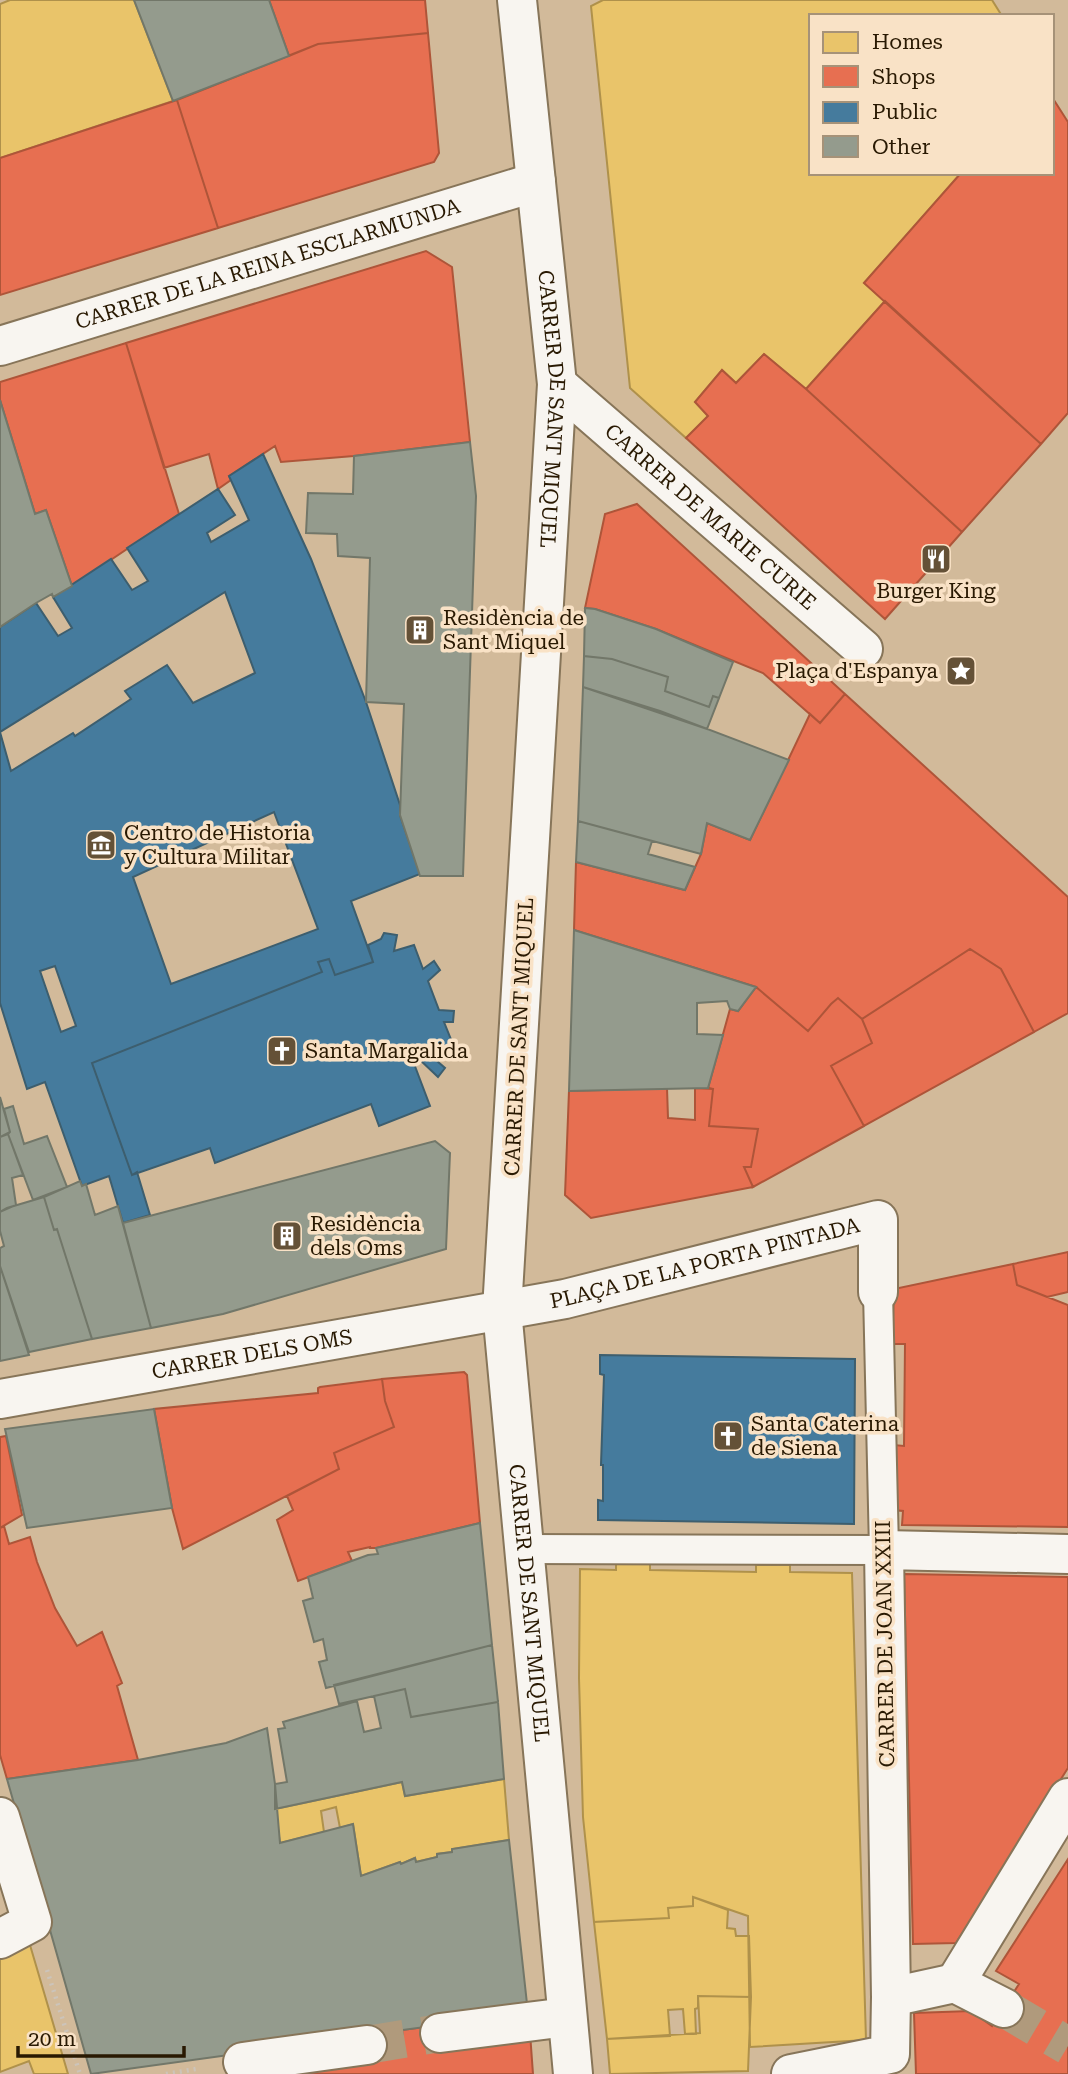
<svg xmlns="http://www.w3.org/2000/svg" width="1068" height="2074" viewBox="0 0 1068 2074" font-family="'Roboto Serif',serif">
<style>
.homes{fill:#e9c46a;stroke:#af914b;stroke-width:2}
.shops{fill:#e76f51;stroke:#ae5539;stroke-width:2}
.public{fill:#457b9d;stroke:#3d5e6e;stroke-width:2;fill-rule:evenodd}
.building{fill:#949b8d;stroke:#727769;stroke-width:2}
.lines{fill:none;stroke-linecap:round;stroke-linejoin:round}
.street-tunnel{stroke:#b09a7c;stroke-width:38;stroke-dasharray:38 19;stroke-linecap:butt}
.lane-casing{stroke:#877559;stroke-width:32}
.street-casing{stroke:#877559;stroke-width:42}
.path{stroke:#ccc4ba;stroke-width:4.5;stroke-dasharray:2 5;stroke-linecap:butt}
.lane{stroke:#f8f5f0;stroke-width:28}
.street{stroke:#f8f5f0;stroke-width:38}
.labels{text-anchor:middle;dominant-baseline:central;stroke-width:7;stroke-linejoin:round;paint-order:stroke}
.street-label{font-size:21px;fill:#291902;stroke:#f9e2c6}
.poi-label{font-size:21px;fill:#291902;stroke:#f9e2c6;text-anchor:start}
</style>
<rect width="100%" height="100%" fill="#d2ba9a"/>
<path class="homes" d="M10,0H134L173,101L0,158V4Z
M603,0H992L1002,16H811V173H961L864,283L885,301L806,389L764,354L736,383L722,370L695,402L708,416L686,438L630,388L591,6Z
M616,1561L650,1562V1570L756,1572V1565H790V1572L852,1573L866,2040L750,2047L748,1916L693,1897V1906L668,1908L669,1918L594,1922L583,1817L579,1678L580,1569L616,1570Z
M504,1779L509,1840L452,1849V1852L437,1854V1857L416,1862L415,1858L401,1864L400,1862L361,1876L353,1824L340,1828L336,1807L321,1811L324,1832L280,1843L275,1809L402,1782L405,1796Z
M693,1897L728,1910L727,1928L735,1929L736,1936H749L751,1997L698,1996V2008L695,2009L696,2034H685L683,2009L668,2010L670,2036L607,2039L594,1922L669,1918L668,1908L693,1906Z
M30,1945L68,2074H34L29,2061L0,2072V1958Z
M698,1996L751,1997L748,2071L610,2074L607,2039L700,2033Z"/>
<path class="shops" d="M269,0H425L428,33L318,44L289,56Z
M428,33L439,153L434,162L218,228L177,100L318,44Z
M1052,97L1068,122V413L1041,444L864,283L961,173H1052Z
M177,100L218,228L0,295V158Z
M426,251L452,267L470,442L354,456L281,462L275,446L229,476L231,480L218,489L209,454L164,468L126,343Z
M885,301L1041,444L962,532L806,389Z
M126,343L179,514L72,586L46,510L35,514L0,400V382Z
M764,354L806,389L962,532L885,619L686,438L708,416L695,402L722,370L736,383Z
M637,504L845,694L820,723L763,673L656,629L595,609L585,608L605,514Z
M845,694L1068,897V1013L1034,1032L1001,969L970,949L862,1019L838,998L831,1004L808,1031L756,987L574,930L576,862L685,890L701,854L707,823L750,840L810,714L820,723Z
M970,949L1001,969L1034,1032L864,1126L831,1066L872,1043L862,1019Z
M756,987L808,1031L831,1004L838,998L862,1019L872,1043L831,1066L864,1126L753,1187L744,1167H751L758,1129L709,1126L713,1089L708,1088L730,1009L738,1011Z
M667,1088L668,1118L695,1120V1088L713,1089L709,1126L758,1129L751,1167H744L753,1187L591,1218L565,1195L569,1091Z
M1068,1252V1292L1047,1297L1017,1285L1013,1264Z
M1013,1264L1017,1285L1068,1305V1527L902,1525L903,1511L893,1510L894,1445L904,1446L905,1344H892L894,1289Z
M464,1372L467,1375L480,1523L376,1548H370V1547L348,1552L352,1561L298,1581L277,1520L293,1510L287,1496L339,1469L334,1453L394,1427L385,1401L382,1379Z
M382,1379L385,1401L394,1427L334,1453L339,1469L183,1549L172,1508L154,1409L318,1393V1388L320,1387Z
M6,1436L22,1515L0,1528V1437Z
M4,1526L9,1544L30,1537L37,1562L55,1608L77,1646L102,1632L122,1683L117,1686L138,1760L7,1779L0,1755V1528Z
M904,1574L1068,1577V1768L956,1943L913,1944Z
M1068,1859V2074H916L914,2013L971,2011L992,2026L1019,1984L996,1971Z
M439,2025L530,2033L533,2074H241L404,2050L402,2030Z"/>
<path class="public" d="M263,454L311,559L366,702L400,805V815L420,874L351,901L373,962L335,975L329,959L318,962L322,972L92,1063L132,1175L137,1172L150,1215L123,1223L109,1176L82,1186L45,1082L27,1089L0,1003V732L11,771L73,733L75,736L131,699L125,691L167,665L193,703L255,673L225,592L0,732V627L36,603L58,636L72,628L53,597L111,559L132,590L148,581L127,548L218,489L235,515L207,533L211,542L249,520L229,476ZM274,812L318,929L171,984L133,877ZM55,966L76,1026L61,1032L40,971Z
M384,933L397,935L394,951L414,945L423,969L434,961L440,970L428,981L439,1010L454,1011L453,1022H444L454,1047L430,1055L445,1068L438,1077L418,1058L413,1061L430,1106L379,1126L371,1104L215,1163L210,1148L132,1175L92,1063L322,972L318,962L329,959L335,975L373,962L368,945L381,939Z
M600,1355L855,1359L854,1524L598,1520V1500L603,1501V1465H601L604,1375L600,1374Z"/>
<path class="building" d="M134,0H269L289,56L173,101Z
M0,400L35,514L46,510L72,586L53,597L52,594L36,603L0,627Z
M470,442L476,496L463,876H420L400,815L404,704L366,702L370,558L338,556L337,534L306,533L308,493L353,494L354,456Z
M585,608L595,609L656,629L733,662L719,698L713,696L709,707L665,691L668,677L612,659L584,656Z
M584,656L612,659L668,677L665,691L709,707L713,696L719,698L707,729L583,687Z
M583,687L660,711L789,760L750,840L707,823L701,854L578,821Z
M578,821L652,841L648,854L695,867L685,890L576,862Z
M574,930L756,987L738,1011L730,1009L727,1001L697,1003V1034L723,1035L708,1088L569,1091Z
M0,1097L10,1132L0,1137Z
M13,1106L24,1144L47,1136L67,1187L33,1200L8,1134L10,1132L4,1109Z
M8,1134L23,1175L12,1178L16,1205L0,1212V1137Z
M435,1141L450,1153L446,1249L223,1314L151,1328L123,1223Z
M80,1181L82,1186L86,1184L95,1215L118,1206L151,1328L92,1339L57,1229L54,1230L44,1197Z
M44,1197L54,1230L57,1229L92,1339L29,1352L0,1266V1248L4,1246L0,1231V1212L7,1208Z
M0,1266L29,1355L0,1361Z
M154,1409L172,1508L27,1528L5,1429Z
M480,1523L492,1645L326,1688L319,1662L327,1660L323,1639L314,1642L303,1601L313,1598L308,1577L368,1555L378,1554L376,1548Z
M492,1645L498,1702L411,1717L405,1689L339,1704L334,1685Z
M405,1689L411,1717L498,1702L504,1779L405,1796L402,1782L275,1809V1784L287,1782L278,1729L285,1728L283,1722L357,1701L364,1732L381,1728L374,1696Z
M267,1728L275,1784L280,1843L353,1824L361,1876L400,1862L401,1864L415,1858L416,1862L437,1857V1854L452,1852V1849L509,1840L528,2013L402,2030L404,2050L368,2054L366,2036L91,2074L7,1779L138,1760L226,1743Z"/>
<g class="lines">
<path class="street-tunnel" d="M1004,2008L1068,2046
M367,2045L440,2033"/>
<g class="lane-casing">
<path id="lane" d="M524,1549L884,1550L878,1292"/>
</g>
<g class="street-casing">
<g id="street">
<path id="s1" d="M517,0L557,384L502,1310L573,2074"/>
<path id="s2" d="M0,346L536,182"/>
<path id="s3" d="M557,384L863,649"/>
<path id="s4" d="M0,1399L565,1299L878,1220V1292"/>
<path d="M0,1817L32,1922L0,1939"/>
<path d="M955,1983L1068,1798"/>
<path d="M955,1983L1004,2008"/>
<path d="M891,1997L955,1983"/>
<path d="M440,2033L567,2017"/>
<path d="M243,2062L367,2045"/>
<path d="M791,2074L890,2054L891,1997L884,1550L1068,1554"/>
</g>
</g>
<path class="path" d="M47,1970L80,2074
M166,2074L196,2069"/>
<use href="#lane" class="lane"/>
<use href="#street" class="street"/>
</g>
<defs>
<g id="restaurant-square" transform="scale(1.575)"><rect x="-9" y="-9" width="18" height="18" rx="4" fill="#645137" stroke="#f9e2c6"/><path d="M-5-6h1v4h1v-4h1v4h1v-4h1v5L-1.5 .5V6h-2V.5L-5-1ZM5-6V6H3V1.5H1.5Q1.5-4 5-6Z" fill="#fff"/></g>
<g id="building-square" transform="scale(1.575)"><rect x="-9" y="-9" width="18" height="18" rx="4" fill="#645137" stroke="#f9e2c6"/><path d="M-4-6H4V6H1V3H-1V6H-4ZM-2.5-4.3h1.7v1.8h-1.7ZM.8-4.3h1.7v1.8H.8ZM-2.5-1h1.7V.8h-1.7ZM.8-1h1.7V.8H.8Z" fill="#fff"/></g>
<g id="sight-square" transform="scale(1.575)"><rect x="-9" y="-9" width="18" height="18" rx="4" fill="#645137" stroke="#f9e2c6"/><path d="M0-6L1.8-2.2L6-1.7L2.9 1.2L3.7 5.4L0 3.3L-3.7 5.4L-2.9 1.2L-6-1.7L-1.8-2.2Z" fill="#fff"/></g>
<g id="museum-square" transform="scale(1.575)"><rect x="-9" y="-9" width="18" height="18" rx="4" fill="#645137" stroke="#f9e2c6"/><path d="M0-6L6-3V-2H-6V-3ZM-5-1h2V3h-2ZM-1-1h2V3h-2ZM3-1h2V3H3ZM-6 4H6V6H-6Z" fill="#fff"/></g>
<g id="church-square" transform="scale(1.575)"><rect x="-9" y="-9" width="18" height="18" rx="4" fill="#645137" stroke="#f9e2c6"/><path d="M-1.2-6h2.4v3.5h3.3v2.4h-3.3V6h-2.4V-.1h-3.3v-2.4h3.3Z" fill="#fff"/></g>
</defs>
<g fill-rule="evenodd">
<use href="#restaurant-square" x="936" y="559"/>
<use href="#building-square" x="420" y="630"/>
<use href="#sight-square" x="961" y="671"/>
<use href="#museum-square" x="101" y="845"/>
<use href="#church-square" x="282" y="1051"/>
<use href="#building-square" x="287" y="1236"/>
<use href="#church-square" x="728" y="1436"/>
</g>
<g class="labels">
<g class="street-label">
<text stroke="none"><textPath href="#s2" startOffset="280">CARRER DE LA REINA ESCLARMUNDA</textPath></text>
<text stroke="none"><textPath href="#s1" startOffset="411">CARRER DE SANT MIQUEL</textPath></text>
<text stroke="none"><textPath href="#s3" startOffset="203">CARRER DE MARIE CURIE</textPath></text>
<text transform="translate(519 1037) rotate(-87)">CARRER DE SANT MIQUEL</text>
<text stroke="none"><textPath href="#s4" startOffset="718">PLAÇA DE LA PORTA PINTADA</textPath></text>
<text stroke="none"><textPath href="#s4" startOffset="256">CARRER DELS OMS</textPath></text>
<text stroke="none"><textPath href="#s1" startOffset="1608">CARRER DE SANT MIQUEL</textPath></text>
<text transform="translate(885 1644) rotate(-91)">CARRER DE JOAN XXIII</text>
</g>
<g class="poi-label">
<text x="936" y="591" text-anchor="middle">Burger King</text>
<text x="443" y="618">Residència de<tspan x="443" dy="24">Sant Miquel</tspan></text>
<text x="938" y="671" text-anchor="end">Plaça d'Espanya</text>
<text x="124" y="833">Centro de Historia<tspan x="124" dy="24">y Cultura Militar</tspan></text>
<text x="305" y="1051">Santa Margalida</text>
<text x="310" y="1224">Residència<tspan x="310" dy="24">dels Oms</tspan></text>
<text x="751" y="1424">Santa Caterina<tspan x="751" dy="24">de Siena</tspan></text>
</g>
</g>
<rect x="809" y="14" width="245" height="161" fill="#f9e2c6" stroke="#a69278" stroke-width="2"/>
<rect x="823" y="32" width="35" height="21" fill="#e9c46a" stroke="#a69278" stroke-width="2"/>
<text x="872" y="49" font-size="21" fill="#291902">Homes</text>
<rect x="823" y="66" width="35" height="21" fill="#e76f51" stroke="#a69278" stroke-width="2"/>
<text x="872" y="84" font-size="21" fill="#291902">Shops</text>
<rect x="823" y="102" width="35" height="21" fill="#457b9d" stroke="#a69278" stroke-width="2"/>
<text x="872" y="119" font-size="21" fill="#291902">Public</text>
<rect x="823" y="136" width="35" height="21" fill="#949b8d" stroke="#a69278" stroke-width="2"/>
<text x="872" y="154" font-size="21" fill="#291902">Other</text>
<path d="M18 2046v10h166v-10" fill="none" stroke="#291902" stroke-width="3.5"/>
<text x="28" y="2046" font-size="21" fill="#291902" stroke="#f9e2c6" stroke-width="5" paint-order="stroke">20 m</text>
</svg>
